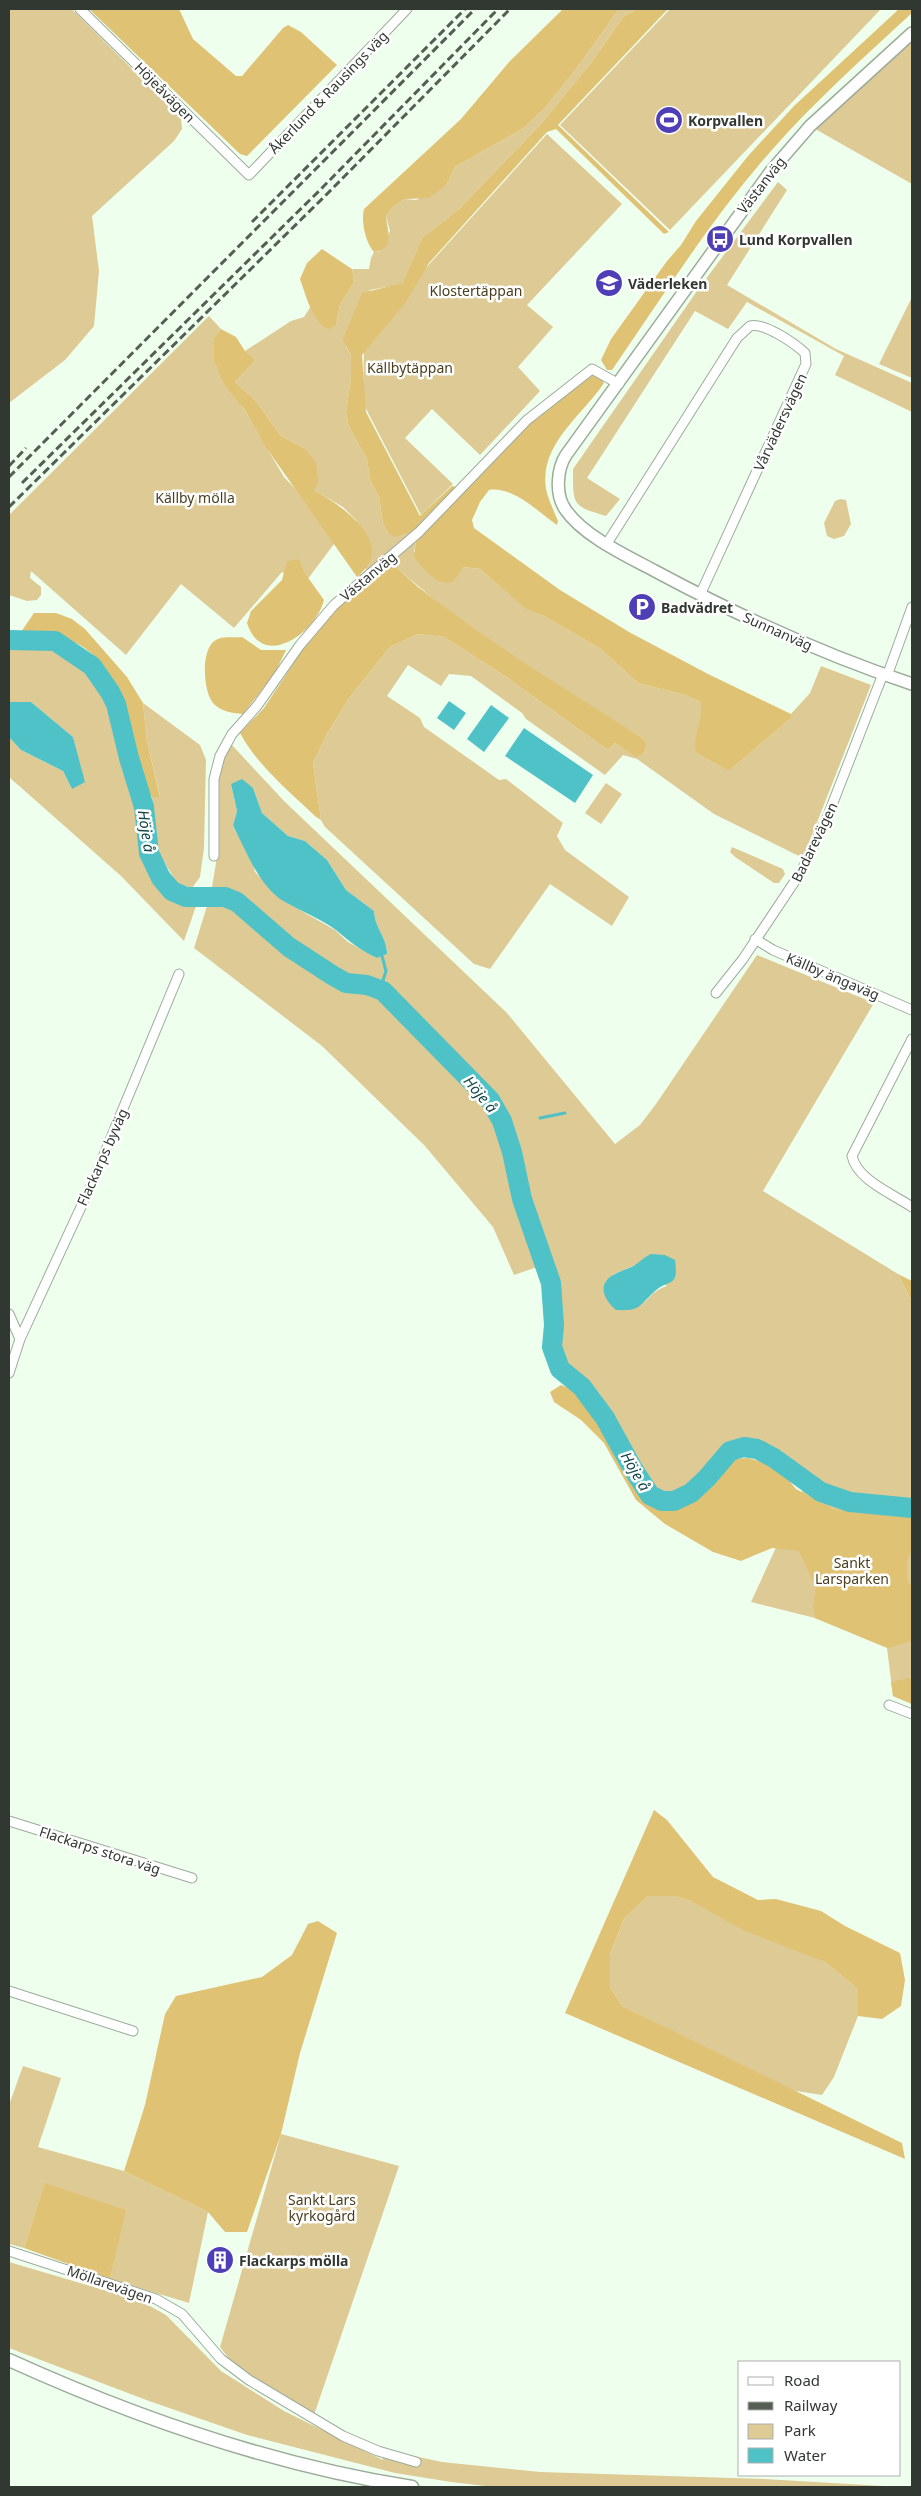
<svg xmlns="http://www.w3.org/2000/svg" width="921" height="2496" viewBox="0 0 921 2496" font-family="'Noto Sans',sans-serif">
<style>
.green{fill:#deca94;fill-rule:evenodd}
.forest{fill:#dfc274}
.water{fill:#4fc2c8}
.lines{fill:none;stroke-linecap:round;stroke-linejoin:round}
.stream{stroke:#4fc2c8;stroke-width:3}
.river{stroke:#4fc2c8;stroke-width:20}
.minor-casing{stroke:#9cab9c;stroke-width:11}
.tertiary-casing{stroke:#9cab9c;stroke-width:14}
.secondary-casing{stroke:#9cab9c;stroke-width:15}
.minor{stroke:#fff;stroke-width:9}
.tertiary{stroke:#fff;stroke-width:11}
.secondary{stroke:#fff;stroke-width:12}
.rail{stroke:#565d55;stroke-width:3;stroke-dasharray:8 4;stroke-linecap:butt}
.labels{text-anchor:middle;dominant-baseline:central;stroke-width:5;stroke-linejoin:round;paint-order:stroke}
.street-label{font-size:14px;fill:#313731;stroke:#fff}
.poi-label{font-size:14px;font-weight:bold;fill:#313731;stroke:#fff;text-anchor:start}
.park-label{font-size:14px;fill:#4a3e1c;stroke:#fff}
.water-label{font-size:15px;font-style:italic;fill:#134749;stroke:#fff}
</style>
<rect width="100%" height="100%" fill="#efffee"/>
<path class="green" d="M9,9H72L181,118L182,129L174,141L92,216L99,271L94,326L65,360L9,403Z
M619,9H637L623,17L591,63L540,125L459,209L422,238L403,284L370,290L346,346L351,356V377L346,413L349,427L367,459L370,480L379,497L383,524L388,533L414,531L416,540L414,552L463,567L480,569L527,609L544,616L601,649L638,683L685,695L700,702L702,710L696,753L723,768L731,769L791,718V714L810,693L821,666L871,685L803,858L714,814L637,759L623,755L605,775L526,719L522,713L471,676L449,674L441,686L408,665L387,696L420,718L424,727L499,780L506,779L563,823L557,836L565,850L629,897L612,926L550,884L490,969L474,964L325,827L321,820L313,763L327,734L350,697L390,647L418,634L444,637L505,676L608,750L615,743L635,756L643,754L647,746L644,739C559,687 471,634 396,567L357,589V577L366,570L357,521L343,507L314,490L304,448L281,436L256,401L235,382L256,360L245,351L291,321L304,317L311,306L316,318L336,325L340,305L354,282L352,269H369L371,258L374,252L380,251L390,231L386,216L393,207L405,199L416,200L447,184L455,167L524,128L545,108L576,69Z
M670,9H881L670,230L560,125Z
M912,35V184L810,126Z
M547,134L622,204L527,305L553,327L518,367L540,391L480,455L432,409L405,438L453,484L421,515L363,403L364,343L424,270Z
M778,182L787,190L727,285L836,349L912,383V412L835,375L844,356L747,302L728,329L695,311L587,478L620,499L606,516C572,506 573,505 573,469L697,291Z
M912,297V378L879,364Z
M209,316L221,329L214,338V359L284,477L340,536L301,588L282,572L234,628L181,584L126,655L31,571L30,578L41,587V595L37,600L27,601L9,595V515Z
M840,499L846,500L851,524L844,536L834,539L827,536L824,523L835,501Z
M32,645C42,647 56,647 65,652C105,672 113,722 123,760C127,779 135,797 137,816C140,845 143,880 170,898C178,903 188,903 196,906L184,941L121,876L9,777V737L21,750L63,771L72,789L76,750L73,737L31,702H9V647Z
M143,703L200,745L206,760L204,848L200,877L192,888L177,883L160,855L155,840L152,797L160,796L147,741Z
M231,744L284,801L507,1013L615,1144L640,1125L656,1104L757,955L874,1003L763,1191L898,1274L912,1302V1503C883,1500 847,1498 820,1484C797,1472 783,1449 757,1443C712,1434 711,1489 672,1495C666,1496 659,1495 654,1491C631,1471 627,1436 609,1413C595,1395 563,1368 557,1348C555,1341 559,1330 559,1322C558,1308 557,1294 556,1280L540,1266L514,1275L493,1227L425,1146L322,1046L194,948L211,893L217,857V772ZM231,784L253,788L262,813L288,836L305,841L327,860L346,890L374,911C375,929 387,937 387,954L377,958L348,942L335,930L284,901L255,872L252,860L233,827L237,811ZM635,1265L667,1286C647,1292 649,1307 625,1310L612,1275Z
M606,783L622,794L601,824L585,813Z
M732,847L783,869L785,874L779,883H774L735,857L730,852Z
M803,1489L846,1510L912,1513V1704L893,1696L887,1648L815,1618L751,1602Z
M648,1896H674L691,1901L825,1962L858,1989V2016L834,2077L822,2095L790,2090L622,2006L610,1987V1954L624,1919Z
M23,2066L61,2078L38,2147L124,2171L208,2212L189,2303L110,2279L125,2210L45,2184L24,2248L9,2244V2105Z
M281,2134L399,2166L314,2415L234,2365L220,2347Z
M9,2262L141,2301L166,2315L221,2371L284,2411L383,2460L381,2449L442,2462L540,2472L764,2479L900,2487H494L451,2482L395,2473L247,2435L149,2401L9,2348Z"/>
<path class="forest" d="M89,9H179L193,39L236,76H242L283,28L288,25L301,32L337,65L247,156L240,154Z
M563,9H619L576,69L545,108L524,128L455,167L447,184L429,198L405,199L393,207L386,216C387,231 396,249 374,252C365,242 361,221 364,209L461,119L510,61Z
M637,9H668L558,125L669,232L664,234L556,129L547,132L429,263L406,302L362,355L366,412L420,516L452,486L456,487L453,493L414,531L395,537L388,533L383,524L379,497L370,480L367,459L349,427L346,413L351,377V356L343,339L362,293L403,283L422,238L459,209L540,125L591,63L623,17Z
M899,9H912V13C863,58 814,102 771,151C711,219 663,296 612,370H607L601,360L611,339L667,261L681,245L696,221L748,156L794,106Z
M322,249L352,269L354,282L340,305L336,325L329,329C312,323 306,295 300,279L307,263Z
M221,329L236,337L245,351L256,360L235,382L256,401L281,436L304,448L316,462L318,483L314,490C342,506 399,544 357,577L265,446L244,409L224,384L214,360V338Z
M595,375L601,378L604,383C583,415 539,444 546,489C548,499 554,511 558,521L557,525C538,512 514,486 489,490L480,502L472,520L474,528L560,590L629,632L708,674L791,714V718L730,770L723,768L696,753C692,735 705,719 700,702L685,695L638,683L601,649L544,616L526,609L480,569L463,567C460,571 457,578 453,581C440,590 421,566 414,557L416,540L534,418L589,376Z
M299,559L304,572L324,600C316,633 262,671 247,623L251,611L282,580L287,561Z
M387,564L396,567L418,587L476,630L532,668L644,739L647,746L643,754L636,757L615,743L608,750L505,676L444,637L418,634L390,647L350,697L327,734L313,763L321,820L316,817C291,793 256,764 240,733L264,708L311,637L337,608Z
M34,613H56L72,619L85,629L127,677L143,703L147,741L160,797H152C119,751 135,673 76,643C67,639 54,634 43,633C35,632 28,636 21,632Z
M242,637L261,650H286L275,673L243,714C231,713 216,711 210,698C203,684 201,645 218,639C225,636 235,638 242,637Z
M898,1274L912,1281V1302Z
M561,1385L576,1391L592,1409L646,1501C688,1525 708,1488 731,1459L748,1458L777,1466L796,1489L833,1509L879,1515L912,1516V1548L907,1561V1582L912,1585V1641L888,1648L815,1618L813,1606L816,1588L799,1551L772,1548L741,1561L713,1552L665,1524L636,1500L604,1443L581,1420L554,1402L550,1392Z
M908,1678L912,1679V1704L893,1696L891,1682Z
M654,1810L667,1820L713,1877L758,1900L776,1899L821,1911L845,1926L900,1953L905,1980L901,2006L882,2019L858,2016V1989L825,1962L745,1931L691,1901L674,1896H648L624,1919L610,1954V1987L622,2006L902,2143L905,2159L565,2013Z
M318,1921L337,1933L300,2053L281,2134L247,2232H225L208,2212L124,2171L145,2105L165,2014L176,1996L262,1977L292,1955L308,1924Z
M45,2183L126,2210L110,2279L24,2248Z"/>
<path class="water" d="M449,701L466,713L454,730L437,718Z
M9,702H31L73,737L85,782L72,789L63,771L21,750L9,737Z
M491,705L509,718L484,752L467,739Z
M524,728L593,775L575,803L505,756Z
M242,779L253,788L262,813L288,836L305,841L327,860L346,890L374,911C375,929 387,937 387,954L377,958C360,950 350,942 336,930C321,919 301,911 285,902C259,887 247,852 233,826L237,811L231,784Z
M651,1254L665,1255L675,1260C679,1289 669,1278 654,1292C638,1307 640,1311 616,1310C605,1301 596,1285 613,1275C620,1271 628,1269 635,1265C641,1261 644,1257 651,1254Z"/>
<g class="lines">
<path class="stream" d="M380,990L386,971L382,956
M540,1118L565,1113"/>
<path class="river" d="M9,640L55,641L92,666L110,692L116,704L129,758L144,807L149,853L161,878L172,891L186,897H225L237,902L289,947L332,975L346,983L367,985L383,991L490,1100L502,1121L512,1152L522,1199L551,1283L554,1325L552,1347L560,1369L582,1387L605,1418L633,1469L650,1495L662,1501H674L691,1493L707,1478L730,1451L744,1447L757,1449L774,1458L821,1492L850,1502L912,1508"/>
<g class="minor-casing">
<path id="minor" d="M80,9L249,175L407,9
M606,545L737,338L750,326C764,322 794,343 805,353L806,364L700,595
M887,676L912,607
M214,856V779L220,756L232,734L257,706L300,645L334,605L419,532L527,420L592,369L619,384
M755,939L773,950L912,1010
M716,993L743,959L801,872L827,818L883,674
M912,1039L852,1156C857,1180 893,1194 912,1207
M9,1314L20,1339
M9,1373L20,1339L93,1181L179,974
M889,1705L912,1714
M9,1821L192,1878
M9,1991L133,2031
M9,2251L156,2299L182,2314L221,2359L249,2380L343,2436L378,2451L416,2462"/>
</g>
<g class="tertiary-casing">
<path id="tertiary" d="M912,33L810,126L771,171L566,455C557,469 555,494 565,509C583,536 627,556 655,571C737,615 824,655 912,684"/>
</g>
<g class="secondary-casing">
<path id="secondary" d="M9,2360C137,2418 272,2465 412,2487"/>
</g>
<use href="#minor" class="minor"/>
<use href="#tertiary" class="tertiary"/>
<use href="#secondary" class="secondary"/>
<path class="rail" d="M252,222L465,9
M9,466L26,448
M9,477L475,9
M22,483L320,190L498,9
M9,507L326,195L510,9"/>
</g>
<defs>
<g id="stadium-disc" transform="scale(1.4375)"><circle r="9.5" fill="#4e3fb6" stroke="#fff"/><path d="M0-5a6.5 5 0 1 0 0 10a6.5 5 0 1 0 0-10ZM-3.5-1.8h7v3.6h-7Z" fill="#fff"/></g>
<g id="bus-disc" transform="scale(1.4375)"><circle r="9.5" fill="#4e3fb6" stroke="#fff"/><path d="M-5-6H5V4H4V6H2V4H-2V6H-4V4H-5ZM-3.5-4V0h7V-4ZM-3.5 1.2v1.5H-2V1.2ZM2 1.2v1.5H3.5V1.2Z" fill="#fff"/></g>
<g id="school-disc" transform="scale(1.4375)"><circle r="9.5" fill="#4e3fb6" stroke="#fff"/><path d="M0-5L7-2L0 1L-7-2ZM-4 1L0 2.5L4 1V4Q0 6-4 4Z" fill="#fff"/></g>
<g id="parking-disc" transform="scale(1.4375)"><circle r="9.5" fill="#4e3fb6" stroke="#fff"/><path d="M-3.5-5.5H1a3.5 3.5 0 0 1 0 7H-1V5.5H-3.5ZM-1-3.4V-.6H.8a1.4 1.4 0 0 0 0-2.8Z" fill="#fff"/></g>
<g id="building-disc" transform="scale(1.4375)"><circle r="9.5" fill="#4e3fb6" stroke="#fff"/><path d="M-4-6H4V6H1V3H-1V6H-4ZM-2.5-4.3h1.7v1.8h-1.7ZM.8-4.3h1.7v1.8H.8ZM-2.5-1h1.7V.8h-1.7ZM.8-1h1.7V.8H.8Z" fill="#fff"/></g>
</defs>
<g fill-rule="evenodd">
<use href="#stadium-disc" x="669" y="120"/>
<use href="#bus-disc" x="720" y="239"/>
<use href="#school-disc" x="609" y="283"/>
<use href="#parking-disc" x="642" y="607"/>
<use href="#building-disc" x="220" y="2260"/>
</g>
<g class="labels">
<g class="street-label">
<text transform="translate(165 92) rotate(45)">Höjeåvägen</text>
<text transform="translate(328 92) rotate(-46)">Åkerlund &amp; Rausings väg</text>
<text transform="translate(761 185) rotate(-52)">Västanväg</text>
<text transform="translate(780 422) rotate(-65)">Vårvädersvägen</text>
<text transform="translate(368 576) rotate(-40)">Västanväg</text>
<text transform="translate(778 631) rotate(24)">Sunnanväg</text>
<text transform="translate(814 842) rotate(-64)">Badarevägen</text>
<text transform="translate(833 976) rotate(23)">Källby ängaväg</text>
<text transform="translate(102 1157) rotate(-66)">Flackarps byväg</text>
<text transform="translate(100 1850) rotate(18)">Flackarps stora väg</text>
<text transform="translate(110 2284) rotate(19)">Möllarevägen</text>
</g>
<g class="poi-label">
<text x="688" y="120">Korpvallen</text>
<text x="739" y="239">Lund Korpvallen</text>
<text x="628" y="283">Väderleken</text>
<text x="661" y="607">Badvädret</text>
<text x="239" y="2260">Flackarps mölla</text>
</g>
<g class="park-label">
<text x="476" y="290">Klostertäppan</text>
<text x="410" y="367">Källbytäppan</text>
<text x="195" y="497">Källby mölla</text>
<text x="852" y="1562">Sankt<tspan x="852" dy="16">Larsparken</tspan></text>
<text x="322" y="2199">Sankt Lars<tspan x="322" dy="16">kyrkogård</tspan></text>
</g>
<g class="water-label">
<text transform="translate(147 831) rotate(81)">Höje å</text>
<text transform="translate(481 1094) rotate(50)">Höje å</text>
<text transform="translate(636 1471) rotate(60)">Höje å</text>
</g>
</g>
<rect width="921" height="2496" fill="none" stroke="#313731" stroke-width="20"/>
<rect x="738" y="2361" width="162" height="115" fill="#ffffff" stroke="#adafad"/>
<rect x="748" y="2377" width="25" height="8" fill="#ffffff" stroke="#adafad"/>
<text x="784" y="2386" font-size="15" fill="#313731">Road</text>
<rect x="748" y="2402" width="25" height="8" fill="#565d55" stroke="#adafad"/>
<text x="784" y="2411" font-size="15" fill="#313731">Railway</text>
<rect x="748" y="2424" width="25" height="15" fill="#deca94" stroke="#adafad"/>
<text x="784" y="2436" font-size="15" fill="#313731">Park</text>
<rect x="748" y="2448" width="25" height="15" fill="#4fc2c8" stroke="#adafad"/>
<text x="784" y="2461" font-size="15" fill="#313731">Water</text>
</svg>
